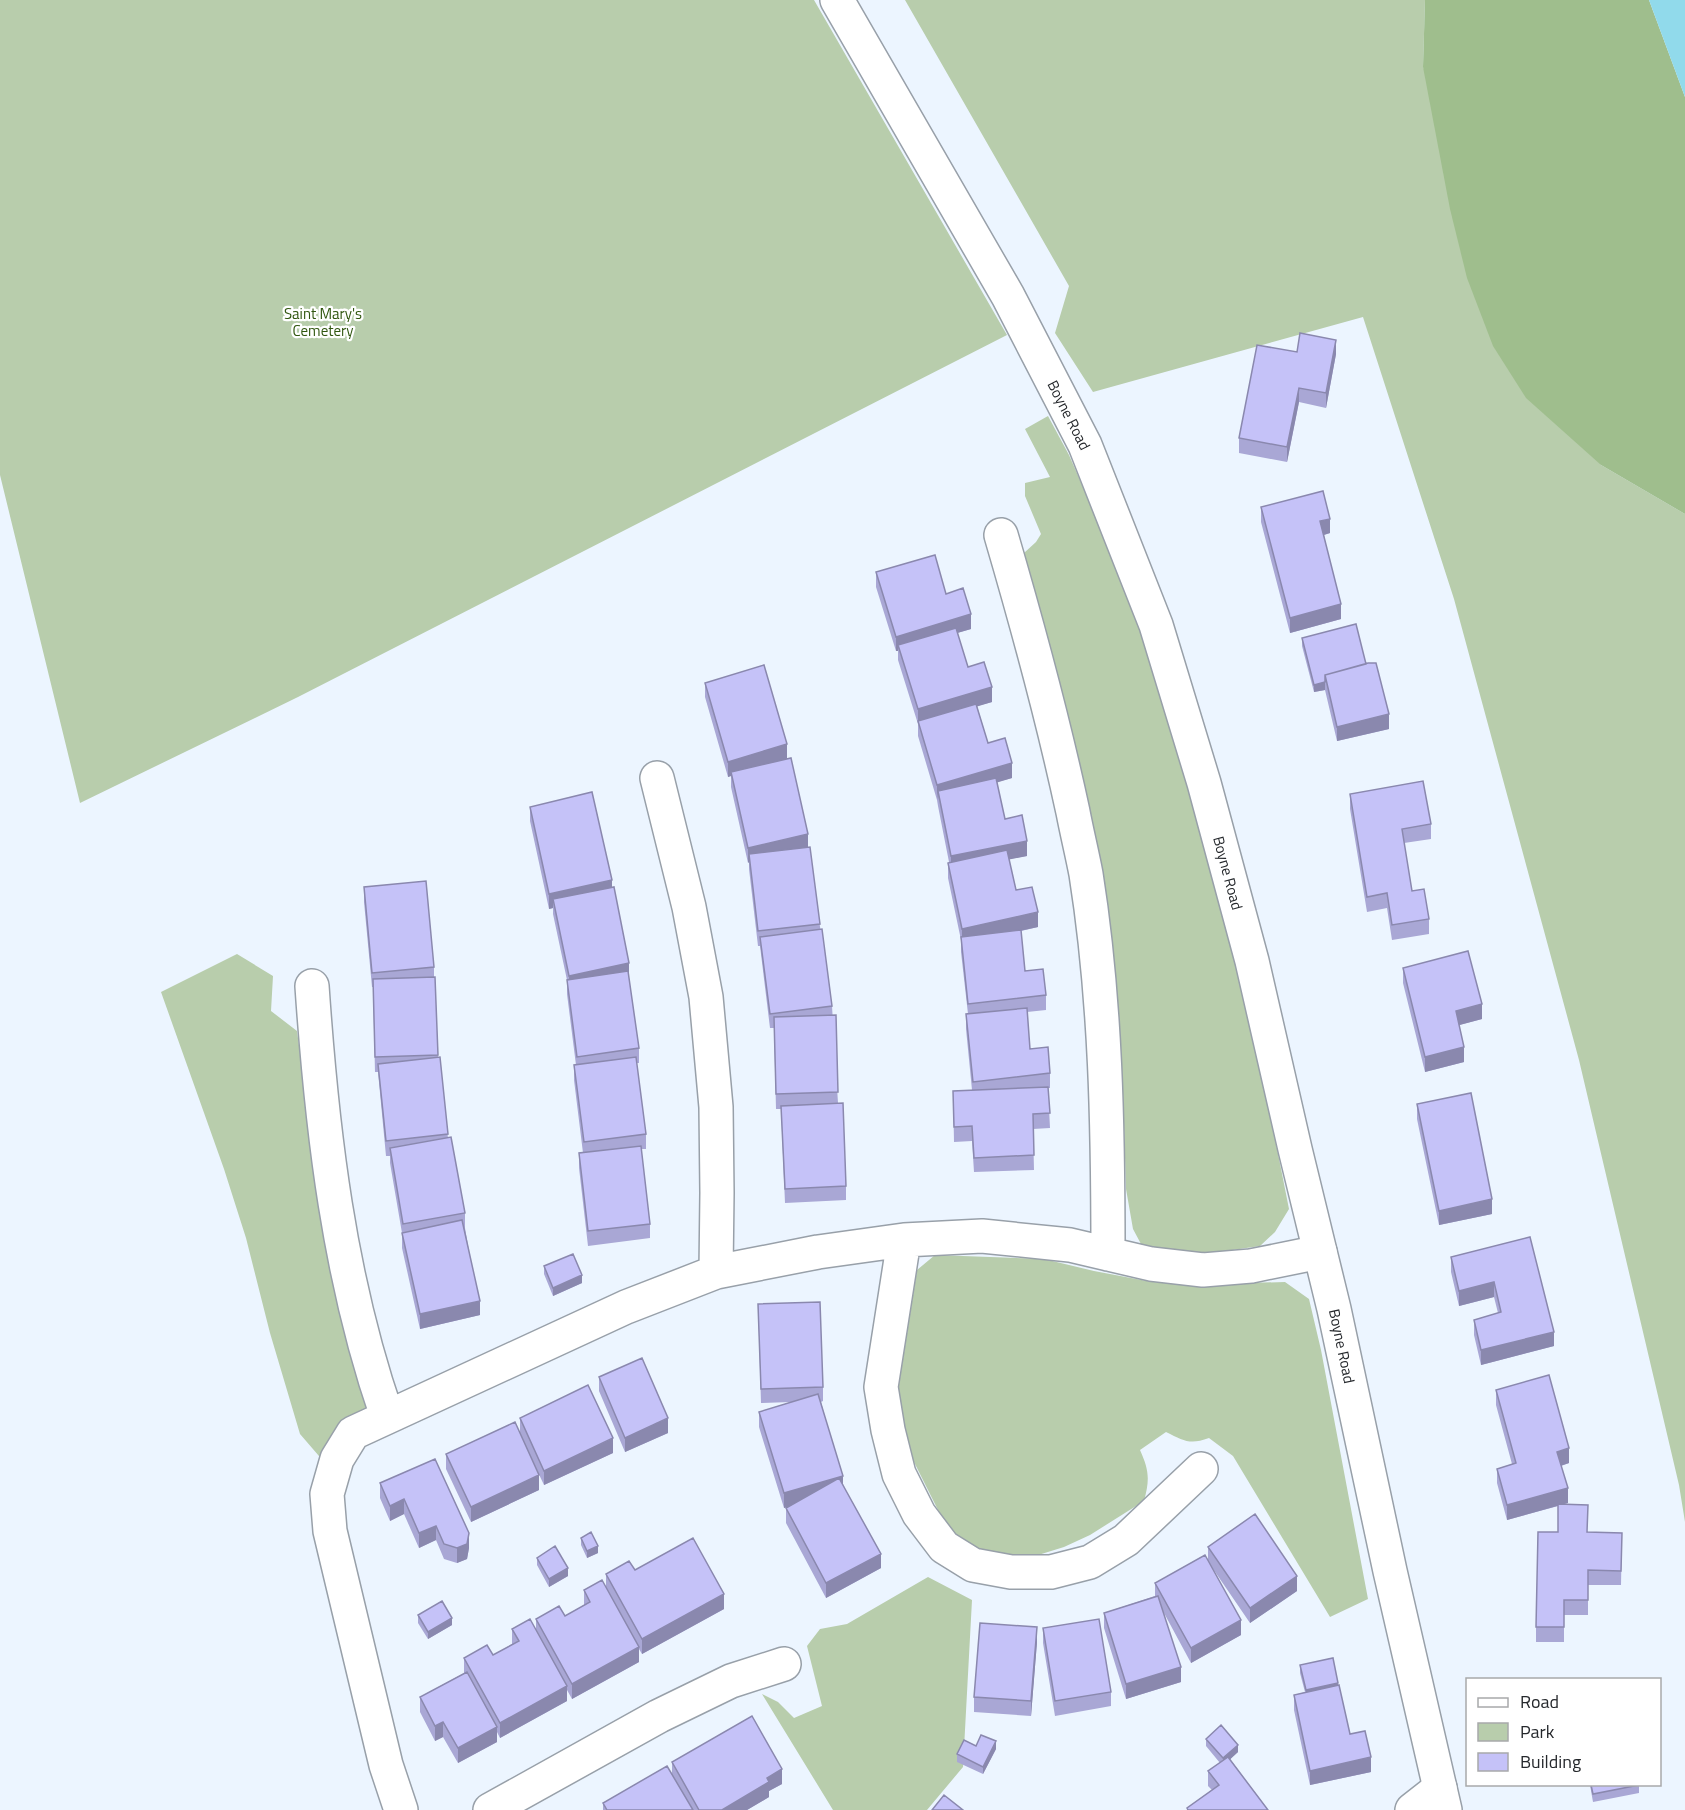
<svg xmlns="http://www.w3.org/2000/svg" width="1685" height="1810" viewBox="0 0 1685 1810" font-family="'Titillium Web',sans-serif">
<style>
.green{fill:#b8cdac}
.forest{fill:#9fbe8d}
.water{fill:#91daeb}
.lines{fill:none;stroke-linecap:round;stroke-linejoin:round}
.minor-casing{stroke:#98a0a9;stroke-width:36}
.tertiary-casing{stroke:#98a0a9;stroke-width:36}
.minor{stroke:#fff;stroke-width:33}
.tertiary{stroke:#fff;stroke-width:33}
.wall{fill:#a9a7d5}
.shaded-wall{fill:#8a88ae}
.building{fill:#c5c2f8;stroke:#8a88ae;stroke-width:1.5}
.labels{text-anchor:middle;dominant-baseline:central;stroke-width:4.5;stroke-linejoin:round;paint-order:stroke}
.park-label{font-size:15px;fill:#30560f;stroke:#fff}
.street-label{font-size:15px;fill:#25282c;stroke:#fff}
</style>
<rect width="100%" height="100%" fill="#ecf5ff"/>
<path class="green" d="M0,0H814L1007,335L298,697L80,803L0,475Z
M905,0H1425L1423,67L1601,465L1685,514V1522L1679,1485L1579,1060L1454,599L1363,317L1093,392L1055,333L1069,286Z
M1048,416L1069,455L1146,631L1191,798L1243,978L1289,1209L1275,1232L1260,1246L1191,1256L1159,1252L1141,1244L1133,1229L1126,1189L1123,1094L1114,964L1024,564V553L1036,542L1041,534L1025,496V483L1050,477L1025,429Z
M237,954L273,976L271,1011L297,1031L309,1118L374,1412L325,1463L300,1434L270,1333L246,1238L224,1169L161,992Z
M935,1255L1044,1259L1094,1271L1152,1282L1206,1284L1285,1282L1309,1299L1321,1350L1368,1599L1330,1617L1233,1456L1209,1438C1190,1445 1184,1441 1166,1432L1140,1450C1149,1470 1150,1479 1144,1501L1090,1535L1064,1547L1035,1556L1000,1554L972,1548L946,1526L910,1454L897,1397L917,1270Z
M928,1577L972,1600L963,1767L927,1810H833L762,1694L778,1702L794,1718L822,1706L807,1646L820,1629L847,1624Z"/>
<path class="forest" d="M1425,0H1649L1685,97V514L1601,465L1526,398L1493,346L1467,278L1450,209L1423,67Z"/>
<path class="water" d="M1649,0H1685V97Z"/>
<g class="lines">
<g class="minor-casing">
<path id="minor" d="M1001,535C1028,627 1053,719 1073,812C1077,833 1082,853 1086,874C1106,1000 1108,1128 1108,1254
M657,778L689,907L706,997L716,1107L717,1193L716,1272
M312,986C322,1132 339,1278 387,1416
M904,1240L881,1387L888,1430L899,1474L919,1514L944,1547L973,1565L1011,1572H1051L1090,1562L1126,1540L1201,1469
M401,1810L386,1765L330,1531L327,1494L337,1459L353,1433L626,1307L716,1272L818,1252L904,1240L982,1236L1070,1245L1151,1264L1203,1270L1251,1266L1320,1252
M490,1810L659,1716L731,1681L784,1664
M1412,1810L1440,1788"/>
</g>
<g class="tertiary-casing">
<path id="tertiary" d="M837,0L1008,296L1085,445L1156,625L1204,783L1252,961L1295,1149L1334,1309L1390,1571L1445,1810"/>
</g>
<use href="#minor" class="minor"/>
<use href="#tertiary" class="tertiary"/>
</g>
<path class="wall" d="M1297,352L1336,354L1326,408L1299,402L1287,462L1239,453V438Z
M1261,507L1330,533L1324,535L1341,619L1290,633L1261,522Z
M876,572L946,594L971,629L957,633L968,667L992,702L977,706L988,743L1012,778L997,782L1005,819L1027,856L1009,859L1016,890L1038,927L1021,931L1025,971L1046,995V1010L1027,1012L1030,1049L1050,1073V1088H1048L1050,1128L1033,1129L1034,1170L974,1172L972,1141L954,1142L953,1091L972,1090L966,1029V1014H968L961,952V940L948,878V863L949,862L938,806L937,800L918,736V724L898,660V651H896L876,587Z
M1302,638L1366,664L1389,729L1337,741L1325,690L1314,692L1302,646Z
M705,683L787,759L808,847L832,1006L838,1103L846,1186V1200L785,1203L781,1109H776L774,1028H770L760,946H758L749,869V862L748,863L731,787V776L728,777L705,697Z
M1350,794L1431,824V839L1404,843L1412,891L1429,919V934L1392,940L1387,908L1367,912L1350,809Z
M530,807L612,887L629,978L639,1048V1063H636L646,1134V1149H641L650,1224V1238L588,1246L579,1168V1153H583L574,1080V1065H576L567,994V980L553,914V908L549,909L530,821Z
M364,887L434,967V977H435L438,1058L448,1138L465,1213V1228L480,1315L420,1329L402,1248V1233L390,1163V1156H386L378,1072H375L373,987H372L364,902Z
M1403,968L1482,1019L1459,1025L1464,1062L1425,1072L1403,983Z
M1417,1104L1492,1214L1439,1225L1417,1119Z
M1530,1237L1554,1346L1481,1365L1474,1335V1320L1498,1313L1494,1297L1459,1306L1451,1272V1257Z
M544,1266L582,1283L553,1296L544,1274Z
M758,1304L823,1387V1401L821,1402L843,1484L881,1568L826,1598L786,1523V1508L787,1507L784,1508L759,1427V1412L791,1402L761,1403Z
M599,1377L668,1433L625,1452L599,1391Z
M1496,1390L1569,1463L1561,1466L1568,1503L1563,1504L1588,1532L1622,1533L1621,1585H1588V1615H1564V1642H1536V1627L1558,1532V1506L1507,1520L1497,1483V1469L1512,1464L1496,1405Z
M520,1418L613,1453L544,1485L526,1447L539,1490L471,1522L446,1469V1454L520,1432Z
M435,1459L469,1548L467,1559L457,1563L444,1559L436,1540L419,1548L404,1514L390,1521L380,1498V1483Z
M581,1538L598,1553L587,1558L581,1545Z
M1208,1547L1297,1591L1250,1623L1209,1563L1241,1635L1191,1663L1164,1613L1181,1682L1126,1699L1104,1628V1613L1155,1596V1583L1208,1561Z
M537,1558L568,1576L549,1587L537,1565Z
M635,1570L724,1609L642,1654L639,1649V1662L572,1699L567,1690V1701L500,1738L497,1732V1742L458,1763L443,1737L435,1741L420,1712V1697L464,1673V1658L493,1655L512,1644V1629L536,1630V1619L565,1616L584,1605V1590L606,1588V1574Z
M418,1615L452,1625L428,1639L418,1623Z
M1043,1628L1111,1692V1706L1055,1716L1043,1643Z
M1037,1642L1031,1716L974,1712V1697Z
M1300,1665L1338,1685L1350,1734L1371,1772L1310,1785L1294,1710V1695L1305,1692L1300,1673Z
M1206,1739L1238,1752L1230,1759L1268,1810H1187V1808L1212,1790L1208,1786V1771L1220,1763L1206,1746Z
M976,1746L996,1749L983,1774L957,1762V1754Z
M672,1762L782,1784L769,1791V1797L747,1810H603V1803L672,1773Z
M1590,1785H1639V1793L1593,1802Z"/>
<path class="shaded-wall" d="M1336,340V354L1326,408V393Z
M1299,388V402L1287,462V447Z
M1330,519V533L1320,536V521Z
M1341,604V619L1290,633V618Z
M971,614V629L899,650L898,645V651H896V637Z
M1325,682V690L1314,692V685Z
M992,687V702L919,724L918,721V724V709Z
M1389,714V729L1337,741V727Z
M787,744V759L731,772V776L728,777V762Z
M1012,763V778L939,800L938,791L937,800V785Z
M808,834V849L749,854V862L748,863V848Z
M1027,841V856L951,871V856Z
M612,880V895L553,899V908L549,909V894Z
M1038,912V927L962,943V929Z
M629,963V978L569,990V976Z
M1482,1004V1019L1456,1026V1011Z
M1464,1047V1062L1425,1072V1057Z
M1492,1199V1214L1439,1225V1211Z
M582,1275V1283L553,1296V1288Z
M1494,1282V1297L1459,1306V1291Z
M480,1301V1315L420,1329V1314Z
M1554,1332V1346L1481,1365V1350Z
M668,1418V1433L625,1452V1438Z
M613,1438V1453L544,1485V1471Z
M1569,1448V1463L1557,1467V1452Z
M539,1475V1490L471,1522V1507Z
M843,1476V1490L784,1508V1493Z
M1568,1488V1503L1507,1520V1505Z
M404,1499V1514L390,1521V1506Z
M436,1526V1540L419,1548V1533Z
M469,1533V1548L467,1559L457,1563V1548Z
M598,1546V1553L587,1558V1551Z
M881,1554V1568L826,1598V1583Z
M568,1568V1576L549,1587V1579Z
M1297,1576V1591L1250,1623V1608Z
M724,1594V1609L642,1654V1639Z
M452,1618V1625L428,1639V1632Z
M1241,1620V1635L1191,1663V1648Z
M1037,1627V1642L1031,1716V1701Z
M639,1647V1662L572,1699V1684Z
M1181,1667V1682L1126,1699V1684Z
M1338,1683V1690L1306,1697V1690Z
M567,1686V1701L500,1738V1723Z
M443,1722V1737L435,1741V1726Z
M497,1727V1742L458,1763V1748Z
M996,1741V1749L983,1774V1767Z
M1238,1745V1752L1223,1766V1758Z
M1371,1757V1772L1310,1785V1771Z
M782,1769V1784L769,1791V1797L747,1810H722L767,1778Z"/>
<path class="building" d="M1300,333L1336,340L1326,393L1299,388L1287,447L1239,438L1257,345L1297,352Z
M1323,491L1330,519L1320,521L1341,604L1290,618L1261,507Z
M935,555L946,594L963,588L971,614L896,637L876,572Z
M1356,624L1366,664L1325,675V682L1314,685L1302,638Z
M956,628L968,667L984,662L992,687L918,709L898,645Z
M1368,663H1376L1389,714L1337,727L1325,675Z
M764,665L787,744L728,762L705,683Z
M976,704L988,743L1005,738L1012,763L937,785L918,721Z
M791,758L808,834L748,848L731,772Z
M996,778L1005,819L1022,815L1027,841L951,856L938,791Z
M1423,781L1431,824L1402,829L1412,891L1424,889L1429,919L1392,925L1387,893L1367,897L1350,794Z
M592,792L612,880L549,894L530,807Z
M810,847L820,924L758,931L749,854Z
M1007,850L1016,890L1032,887L1038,912L962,929L948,863Z
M426,881L434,967L372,973L364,887Z
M614,887L629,963L569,976L553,899Z
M822,929L832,1006L770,1014L760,937Z
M1021,930L1025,971L1043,969L1046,995L968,1004L961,937Z
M1468,951L1482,1004L1456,1011L1464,1047L1425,1057L1403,968Z
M628,971L639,1048L577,1057L567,980Z
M435,977L438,1055L375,1057L373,979Z
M1027,1008L1030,1049L1048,1047L1050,1073L973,1082L966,1014Z
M836,1015L838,1092L776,1094L774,1017Z
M440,1057L448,1134L386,1141L378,1064Z
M636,1057L646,1134L584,1142L574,1065Z
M1048,1087L1050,1113L1033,1114L1034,1155L974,1158L972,1126L954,1127L953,1091Z
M1471,1093L1492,1199L1439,1211L1417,1104Z
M843,1103L846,1186L785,1189L781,1106Z
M451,1137L465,1213L403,1224L390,1148Z
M641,1146L650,1224L588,1231L579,1153Z
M462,1220L480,1301L420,1314L402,1233Z
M1530,1237L1554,1332L1481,1350L1474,1320L1501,1312L1494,1282L1459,1291L1451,1257Z
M573,1254L582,1275L553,1288L544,1266Z
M820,1302L823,1387L761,1389L758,1304Z
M642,1358L668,1418L625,1438L599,1377Z
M1549,1375L1569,1448L1557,1452L1568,1488L1507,1505L1497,1469L1516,1463L1496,1390Z
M588,1385L613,1438L544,1471L520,1418Z
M818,1394L843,1476L784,1493L759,1412Z
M515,1422L539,1475L471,1507L446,1454Z
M435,1459L469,1533L467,1544L457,1548L444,1544L436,1526L419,1533L404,1499L390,1506L380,1483Z
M839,1478L881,1554L826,1583L786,1508Z
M1558,1504L1588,1505L1587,1532L1622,1533L1621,1571L1588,1570V1600H1564V1627H1536L1538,1532H1558Z
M1255,1514L1297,1576L1250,1608L1208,1547Z
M591,1532L598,1546L587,1551L581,1538Z
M693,1538L724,1594L642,1639L606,1574L629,1561L635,1570Z
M555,1546L568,1568L549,1579L537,1558Z
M1205,1555L1241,1620L1191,1648L1155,1583Z
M602,1580L639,1647L572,1684L536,1619L559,1606L565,1616L590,1602L584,1590Z
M1158,1596L1181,1667L1126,1684L1104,1613Z
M442,1601L452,1618L428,1632L418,1615Z
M530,1619L567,1686L500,1723L464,1658L487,1645L493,1655L519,1641L512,1629Z
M1099,1619L1111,1692L1055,1701L1043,1628Z
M980,1623L1037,1627L1031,1701L974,1697Z
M1333,1658L1338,1683L1306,1690L1300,1665Z
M467,1672L497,1727L458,1748L443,1722L435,1726L420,1697Z
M1339,1685L1350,1734L1365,1731L1371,1757L1310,1771L1294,1695Z
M752,1716L782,1769L767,1778L769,1782L722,1810H699L672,1762Z
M1221,1725L1238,1745L1223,1758L1206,1739Z
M981,1735L996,1741L983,1767L957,1754L964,1740L976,1746Z
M1228,1757L1268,1810H1188L1187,1808L1219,1785L1208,1771Z
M667,1766L693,1810H607L603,1803Z
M1591,1785H1639L1593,1794Z
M944,1795L963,1810H932Z"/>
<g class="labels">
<g class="park-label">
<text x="323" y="313">Saint Mary's<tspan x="323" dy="17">Cemetery</tspan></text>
</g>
<g class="street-label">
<text transform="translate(1069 415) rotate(63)">Boyne Road</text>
<text transform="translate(1228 873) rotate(75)">Boyne Road</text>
<text transform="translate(1342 1346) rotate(78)">Boyne Road</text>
</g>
</g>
<rect x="1466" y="1678" width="195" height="108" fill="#ffffff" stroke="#a8a9ab" stroke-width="1.5"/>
<rect x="1478" y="1698" width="30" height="9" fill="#ffffff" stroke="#a8a9ab" stroke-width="1.5"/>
<text x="1520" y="1708" font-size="18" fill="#25282c">Road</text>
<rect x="1478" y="1723" width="30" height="18" fill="#b8cdac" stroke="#a8a9ab" stroke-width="1.5"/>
<text x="1520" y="1738" font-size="18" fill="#25282c">Park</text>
<rect x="1478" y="1753" width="30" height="18" fill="#c5c2f8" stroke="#a8a9ab" stroke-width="1.5"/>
<text x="1520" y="1768" font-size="18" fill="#25282c">Building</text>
</svg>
